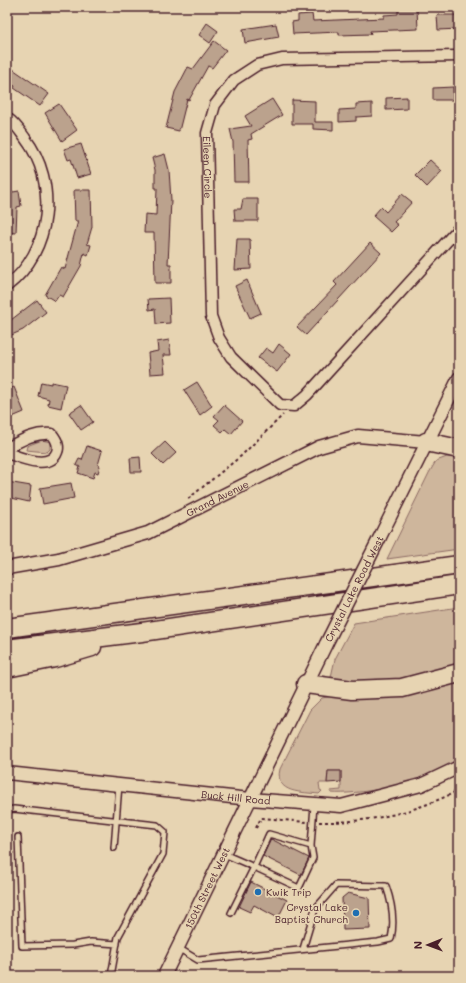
<svg xmlns="http://www.w3.org/2000/svg" width="466" height="983" viewBox="0 0 466 983" font-family="Mali,sans-serif">
<style>
.green{fill:#ceb69c;stroke:#8c6a64}
.building{fill:#bba28d;stroke:#4a1f2b}
.lines{fill:none;stroke-linecap:round;stroke-linejoin:round}
.service-casing{stroke:#4a1f2b;stroke-width:8}
.minor-casing{stroke:#4a1f2b;stroke-width:13}
.tertiary-casing{stroke:#4a1f2b;stroke-width:15}
.motorway-casing{stroke:#4a1f2b;stroke-width:21}
.path{stroke:#4a1f2b;stroke-width:2;stroke-dasharray:3 3;stroke-linecap:butt}
.service{stroke:#e7d4b2;stroke-width:5}
.minor{stroke:#e7d4b2;stroke-width:10}
.tertiary{stroke:#e7d4b2;stroke-width:12}
.motorway{stroke:#e7d4b2;stroke-width:18}
.tertiary-bridge-casing{stroke:#4a1f2b;stroke-width:15;stroke-linecap:butt}
.tertiary-bridge{stroke:#e7d4b2;stroke-width:12}
.poi-dot{fill:#1f6fb2;stroke:#e7d4b2;stroke-width:1.5}
.labels{text-anchor:middle;dominant-baseline:central;stroke-width:3.5;stroke-linejoin:round;paint-order:stroke}
.street-label{font-size:10px;fill:#4a1f2b;stroke:#e7d4b2}
.poi-label{font-size:10px;fill:#4a1f2b;stroke:#e7d4b2;text-anchor:start}
</style>
<rect width="100%" height="100%" fill="#e7d4b2"/>
<filter id="ink" filterUnits="userSpaceOnUse"><feTurbulence type="fractalNoise" baseFrequency=".025" numOctaves="2"/><feDisplacementMap in="SourceGraphic" scale="8" xChannelSelector="R" yChannelSelector="G"/><feConvolveMatrix kernelMatrix="1 2 1 2 8 2 1 2 1" color-interpolation-filters="sRGB"/></filter>
<g filter="url(#ink)">
<path class="green" d="M42,440L50,442V449L47,452L26,450L27,446Z
M447,457L459,458V549L387,559L429,473L436,461Z
M459,607V663C420,678 372,690 331,677L335,659L354,623Z
M459,681V758C451,763 443,769 435,773C411,785 359,795 331,793L330,791L341,790V771H328L327,783H319L320,790L322,791L319,794C303,792 274,794 280,769L310,710L322,698L338,695L421,692Z"/>
<path class="building" d="M398,9H417L418,29L370,31L371,34L339,35V32L293,34L292,22L298,21V15L312,14L313,21L384,18V15L398,14Z
M437,15H459V29L438,30Z
M207,23L218,31L210,43L199,35Z
M276,24L279,37L245,43L243,29Z
M214,41L226,50L212,68L208,66L189,100L187,99L179,131L166,128L175,92L188,67L193,69Z
M7,65L49,94L40,106L14,88L15,86L7,83Z
M453,87V100H433V88Z
M407,97V109L386,110V98Z
M272,99L282,115L251,134L252,139L248,140L249,182H234L233,142L230,129L251,126L245,116Z
M292,100L315,101V122H333V130L313,129V124H292Z
M372,103V116L356,117V121L339,122V110L356,109V104Z
M59,104L77,130L62,141L45,113Z
M81,144L91,174L77,178L71,159L68,160L64,149Z
M165,154L169,170L171,200L168,264H171V283H155L154,233H144L145,214L156,215L157,188H155V170L152,158Z
M430,160L442,171L427,187L415,175Z
M74,190H91L92,227L87,244L91,245L88,255L84,253L81,266L63,297L59,295L55,301L45,295L61,267L65,269L78,221H75Z
M19,191L21,206L17,207L16,233L7,232V193Z
M402,194L412,202L394,222L398,225L391,232L373,216L381,207L386,212Z
M243,199H258V221H235L234,209H241Z
M237,239H250L251,269L235,270Z
M370,243L381,253L306,335L297,327L337,285L334,282Z
M247,280L261,313L250,318L235,286Z
M169,298L170,323L156,324L155,309L149,310L148,299Z
M37,300L46,312L23,330L7,337V323Z
M169,340L171,355H163L165,373L150,374L148,353L158,351L157,342Z
M279,344L291,354L277,372L258,358L266,348L273,353Z
M41,382L51,384V382L66,385L61,408L48,405L49,399L38,396Z
M197,382L212,406L200,415L184,390Z
M14,387L24,412L10,418L7,411V390Z
M81,405L93,422L81,430L69,413Z
M224,405L242,421L231,434L225,429L222,432L214,425L219,420L214,416Z
M165,442L176,453L163,465L152,454Z
M87,446L102,451L98,465L100,466L98,473L95,472L93,478L78,473L80,467L76,465L79,459L82,460Z
M140,457L141,472H131L130,458Z
M7,482L31,486L29,502L7,497Z
M71,483L74,498L43,504L40,488Z
M328,771H341V782L327,783Z
M271,839L309,858L301,875L263,856Z
M251,882L287,900L278,918L254,905L250,912L239,907Z
M348,893L369,898L370,929L343,930L342,898Z"/>
<g class="lines">
<g class="service-casing">
<path id="service" d="M7,810L14,809L157,825L165,832L163,854L118,937L111,976
M18,837L22,946L73,945L91,942L117,944
M114,848L119,785
M224,854L254,867L269,834L311,846L314,805
M231,913L254,867L299,888L313,858L311,846
M178,948L198,960L378,942L391,939C395,921 392,903 386,886L336,885L315,909L303,949"/>
</g>
<g class="minor-casing">
<g id="minor">
<path id="s1" d="M459,56L282,59L257,65L234,80L215,105L207,133L211,316L219,338L231,357L280,405L294,406L307,395L459,228"/>
<path d="M7,118C15,123 20,131 25,138C59,182 52,252 7,286"/>
<path d="M7,448C22,440 35,432 52,434C56,439 60,445 57,452C50,471 19,457 7,453"/>
</g>
</g>
<g class="tertiary-casing">
<g id="tertiary">
<path d="M380,537L459,378"/>
<path id="s2" d="M7,568L59,559L148,533L319,447L358,436L426,442"/>
<path id="s3" d="M7,773L250,799L341,806L421,785L459,767"/>
<path id="s4" d="M164,976L326,644"/>
</g>
</g>
<g class="motorway-casing">
<path id="motorway" d="M426,442L459,449
M7,628L459,565
M7,649L142,632L459,585
M7,668L55,658L92,647
M306,684L352,690L402,688L459,673"/>
</g>
<path class="path" d="M188,499L241,456L283,415
M319,822C368,823 415,813 459,790
M256,828L261,818L307,822"/>
<use href="#service" class="service"/>
<use href="#minor" class="minor"/>
<use href="#tertiary" class="tertiary"/>
<use href="#motorway" class="motorway"/>
<g class="tertiary-bridge-casing">
<g id="tertiary-bridge">
<path id="s5" d="M326,644L380,537"/>
</g>
</g>
<use href="#tertiary-bridge" class="tertiary-bridge"/>
</g>
</g>
<g class="poi-dot">
<circle cx="258" cy="892" r="4"/>
<circle cx="356" cy="913" r="4"/>
</g>
<g class="labels">
<g class="street-label">
<text stroke="none"><textPath href="#s1" startOffset="325">Eileen Circle</textPath></text>
<text stroke="none"><textPath href="#s2" startOffset="223">Grand Avenue</textPath></text>
<text stroke="none"><textPath href="#s5" startOffset="62">Crystal Lake Road West</textPath></text>
<text stroke="none"><textPath href="#s3" startOffset="230">Buck Hill Road</textPath></text>
<text stroke="none"><textPath href="#s4" startOffset="98">150th Street West</textPath></text>
</g>
<g class="poi-label">
<text x="266" y="892">Kwik Trip</text>
<text x="348" y="907" text-anchor="end">Crystal Lake<tspan x="348" dy="12">Baptist Church</tspan></text>
</g>
</g>
<rect width="466" height="983" fill="none" stroke="#e7d4b2" stroke-width="24"/>
<rect x="12" y="12" width="442" height="959" fill="none" stroke="#4a1f2b" stroke-width="1.5" filter="url(#ink)"/>
<g transform="translate(428 945) rotate(269)" stroke="#e7d4b2" stroke-width="3" paint-order="stroke">
<path d="M0-3L7 15L0 10L-7 15Z" fill="#4a1f2b"/>
<text y="-6" font-size="11" font-weight="bold" text-anchor="middle" fill="#4a1f2b">N</text>
</g>
</svg>
